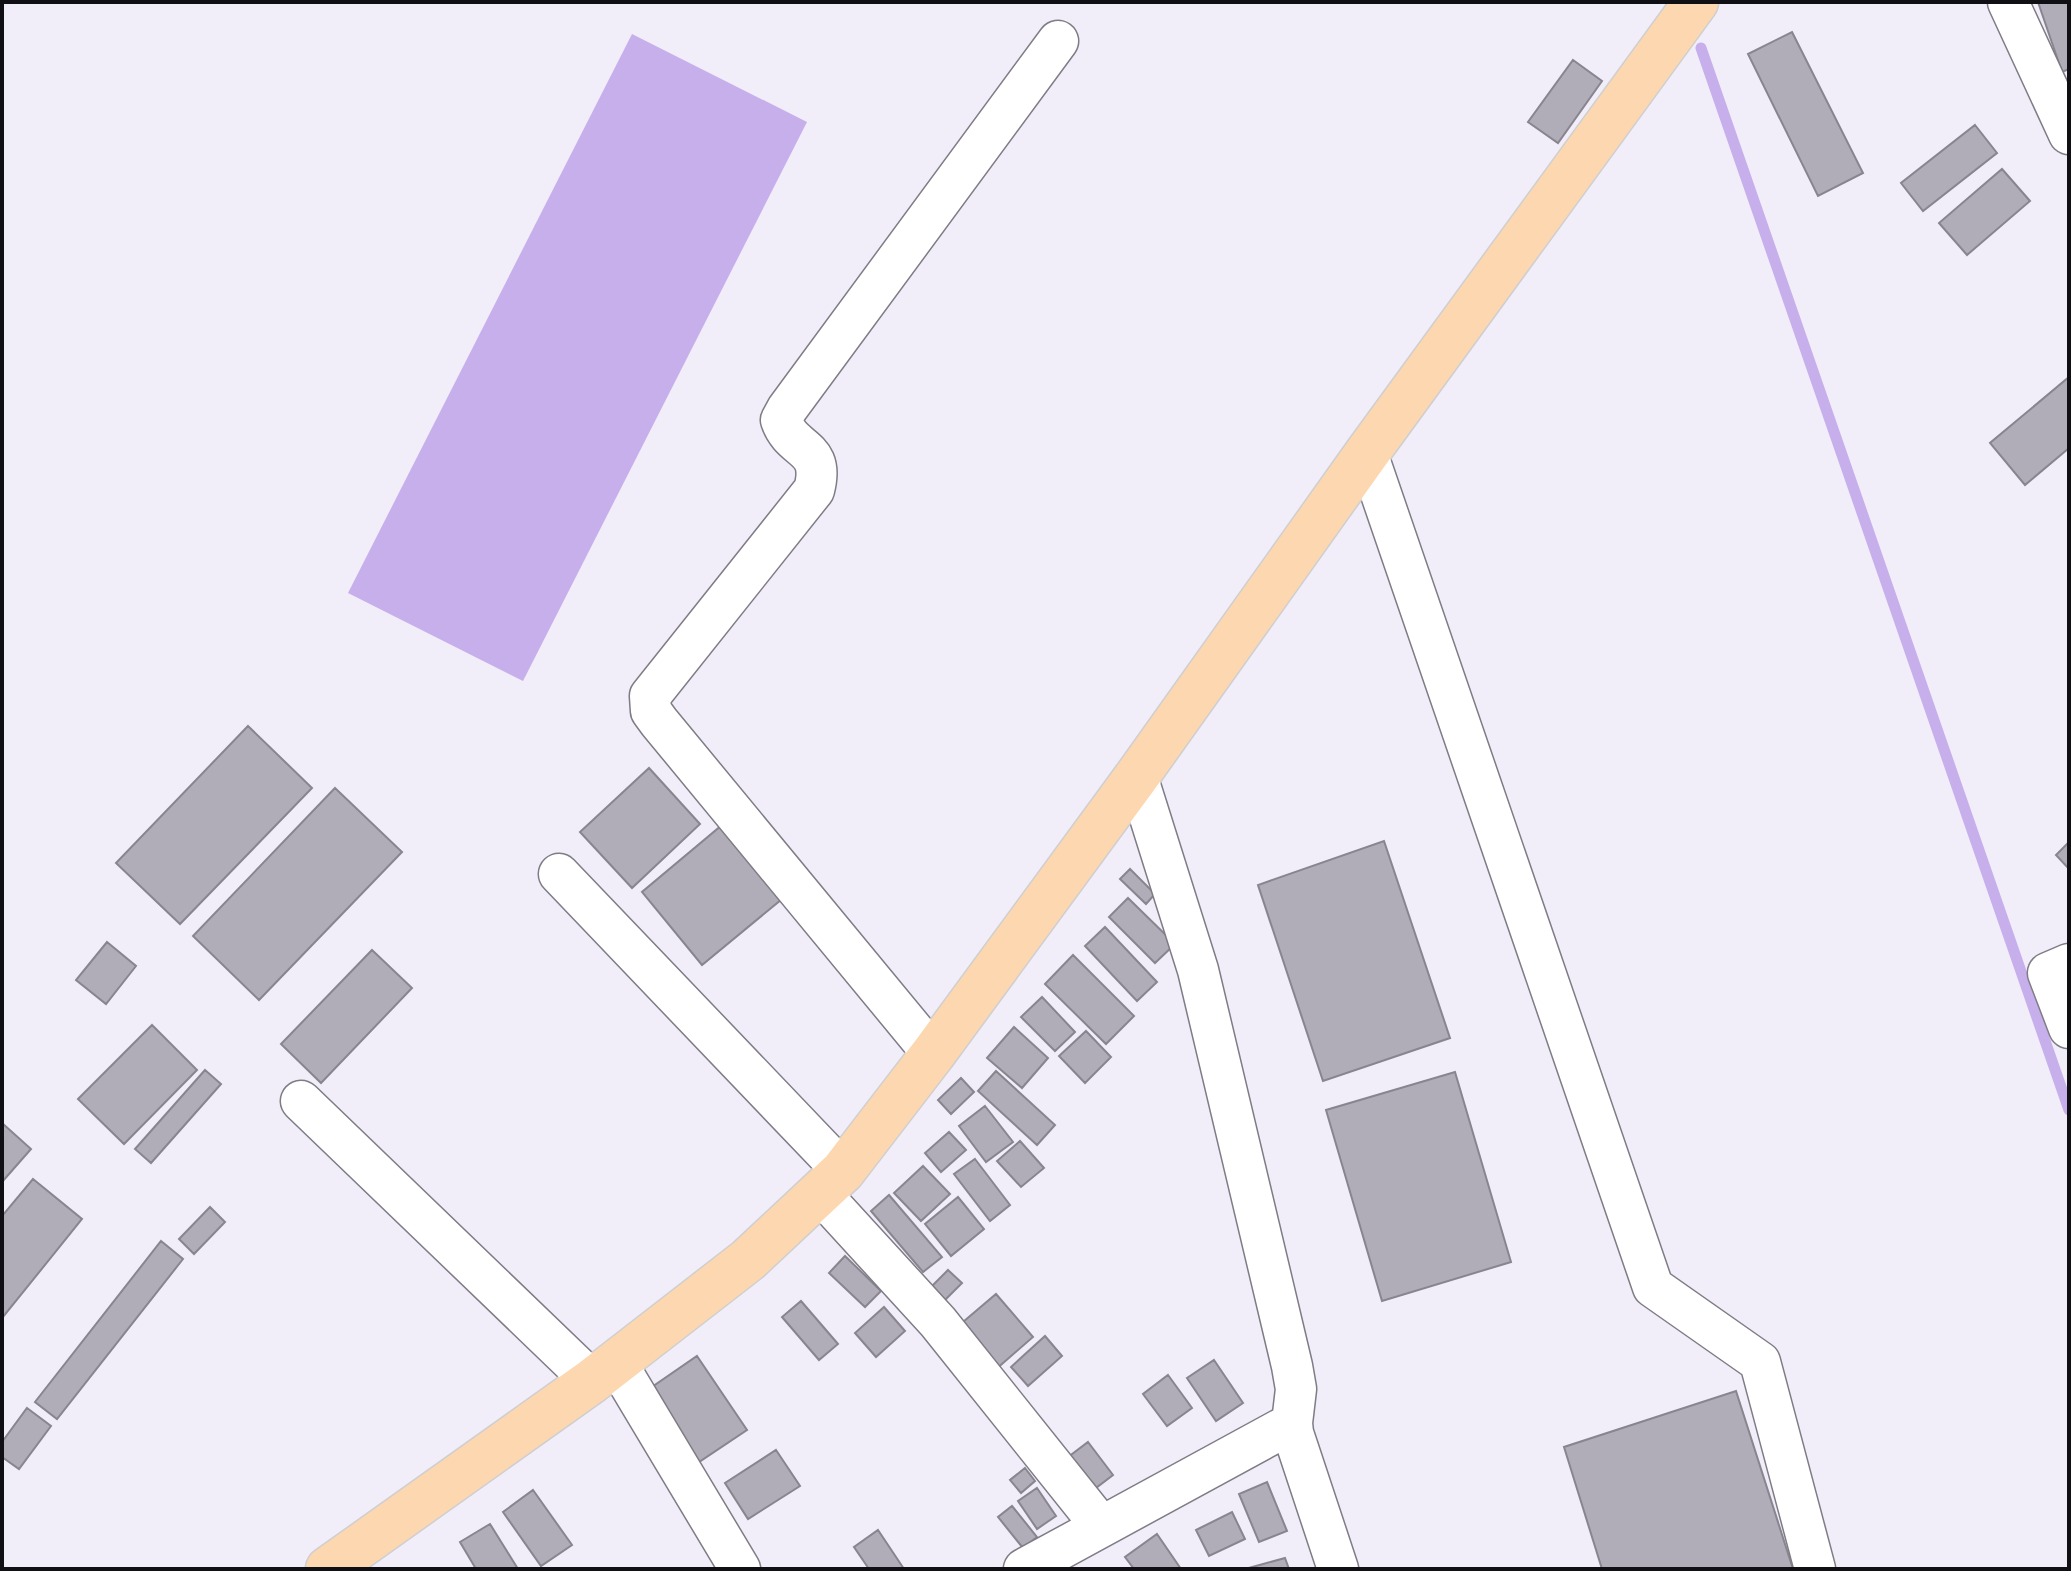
<svg xmlns="http://www.w3.org/2000/svg" width="2071" height="1571" viewBox="0 0 2071 1571" font-family="Quicksand,sans-serif">
<style>
.water{fill:#c7afec}
.lines{fill:none;stroke-linecap:round;stroke-linejoin:round}
.stream{stroke:#c7afec;stroke-width:11}
.building{fill:#b1adb8;stroke:#89858f;stroke-width:2}
.minor-casing{stroke:#7f7c86;stroke-width:43}
.major-casing{stroke:#cfcfd0;stroke-width:47}
.minor{stroke:#fff;stroke-width:40}
.major{stroke:#fcd7b0;stroke-width:44}
</style>
<rect width="100%" height="100%" fill="#f1edf9"/>
<path class="water" d="M632,34L807,122L523,681L348,593Z"/>
<g class="lines">
<path class="stream" d="M1701,48L2069,1110"/>
</g>
<path class="building" d="M2038,2H2069V69L2062,72Z
M1792,32L1863,173L1818,196L1748,54Z
M1573,60L1602,81L1558,143L1528,122Z
M1975,125L1997,153L1923,211L1901,183Z
M2002,169L2030,201L1967,255L1939,223Z
M2069,377V448L2025,485L1990,443Z
M248,726L312,788L180,924L116,863Z
M649,768L700,824L632,888L580,832Z
M335,788L402,852L259,1000L193,936Z
M722,825L782,899L702,965L642,892Z
M1384,841L1450,1038L1323,1081L1258,885Z
M2069,842V869L2056,855Z
M1130,869L1155,894L1146,904L1120,879Z
M1128,898L1175,944L1155,963L1109,917Z
M1105,927L1157,982L1137,1001L1085,946Z
M107,942L136,966L106,1004L76,980Z
M372,950L412,988L321,1083L281,1044Z
M1073,955L1134,1016L1106,1044L1045,984Z
M1042,997L1075,1032L1055,1051L1021,1017Z
M152,1025L197,1070L124,1144L78,1099Z
M1014,1027L1048,1058L1022,1088L987,1058Z
M1086,1031L1111,1057L1085,1083L1059,1056Z
M205,1070L221,1084L151,1163L135,1149Z
M996,1071L1055,1125L1037,1145L978,1091Z
M1455,1072L1511,1262L1382,1301L1326,1110Z
M961,1078L974,1092L951,1114L938,1100Z
M985,1106L1013,1142L986,1162L959,1126Z
M2,1123L31,1149L2,1182Z
M949,1132L966,1150L941,1172L925,1153Z
M1020,1141L1044,1168L1021,1187L997,1161Z
M975,1159L1010,1205L990,1221L954,1174Z
M923,1166L950,1194L921,1221L894,1193Z
M33,1179L82,1219L3,1317L2,1216Z
M889,1195L942,1257L923,1272L871,1211Z
M958,1197L984,1229L951,1256L925,1224Z
M210,1207L225,1222L194,1254L179,1239Z
M161,1241L183,1259L57,1419L35,1402Z
M845,1256L881,1291L865,1307L829,1273Z
M948,1270L962,1283L943,1302L930,1288Z
M996,1294L1033,1337L995,1370L957,1327Z
M801,1301L838,1344L819,1360L782,1317Z
M884,1307L905,1331L876,1357L855,1333Z
M1045,1336L1062,1356L1028,1386L1011,1367Z
M697,1356L747,1430L699,1462L649,1389Z
M1214,1360L1243,1403L1216,1421L1187,1378Z
M1168,1375L1192,1408L1167,1426L1143,1394Z
M1736,1391L1793,1569H1602L1564,1447Z
M27,1408L51,1426L19,1469L2,1457V1442Z
M1088,1442L1113,1475L1088,1494L1063,1461Z
M776,1450L800,1486L748,1519L725,1483Z
M1025,1468L1035,1481L1021,1493L1010,1480Z
M1267,1482L1287,1531L1259,1542L1239,1494Z
M1037,1488L1056,1516L1037,1529L1018,1501Z
M533,1490L572,1545L541,1566L503,1512Z
M1012,1506L1037,1537L1023,1548L998,1517Z
M1232,1512L1245,1539L1209,1556L1196,1530Z
M490,1524L518,1569H476L460,1542Z
M878,1530L904,1569H869L854,1547Z
M1157,1534L1181,1569H1134L1125,1557Z
M1285,1558L1289,1569H1245Z"/>
<g class="lines">
<g class="minor-casing">
<path id="minor" d="M2008,2L2069,134
M1367,453L1653,1287L1760,1362L1815,1569
M559,874L843,1171
M2069,964L2048,973L2069,1028
M933,1054L659,722L651,711L650,696L814,490C826,445 792,453 781,420L787,409L1058,41
M301,1101L592,1381
M820,1193L938,1322L1101,1526
M616,1362L740,1569
M1292,1423L1293,1433L1338,1569
M1024,1569L1292,1423L1296,1389L1292,1366L1198,970L1137,776"/>
</g>
<g class="major-casing">
<path id="major" d="M328,1569L592,1381L748,1260L843,1171L933,1054L1137,776L1367,453L1696,2"/>
</g>
<use href="#minor" class="minor"/>
<use href="#major" class="major"/>
</g>
<rect width="2071" height="1571" fill="none" stroke="#100f13" stroke-width="8"/>
</svg>
